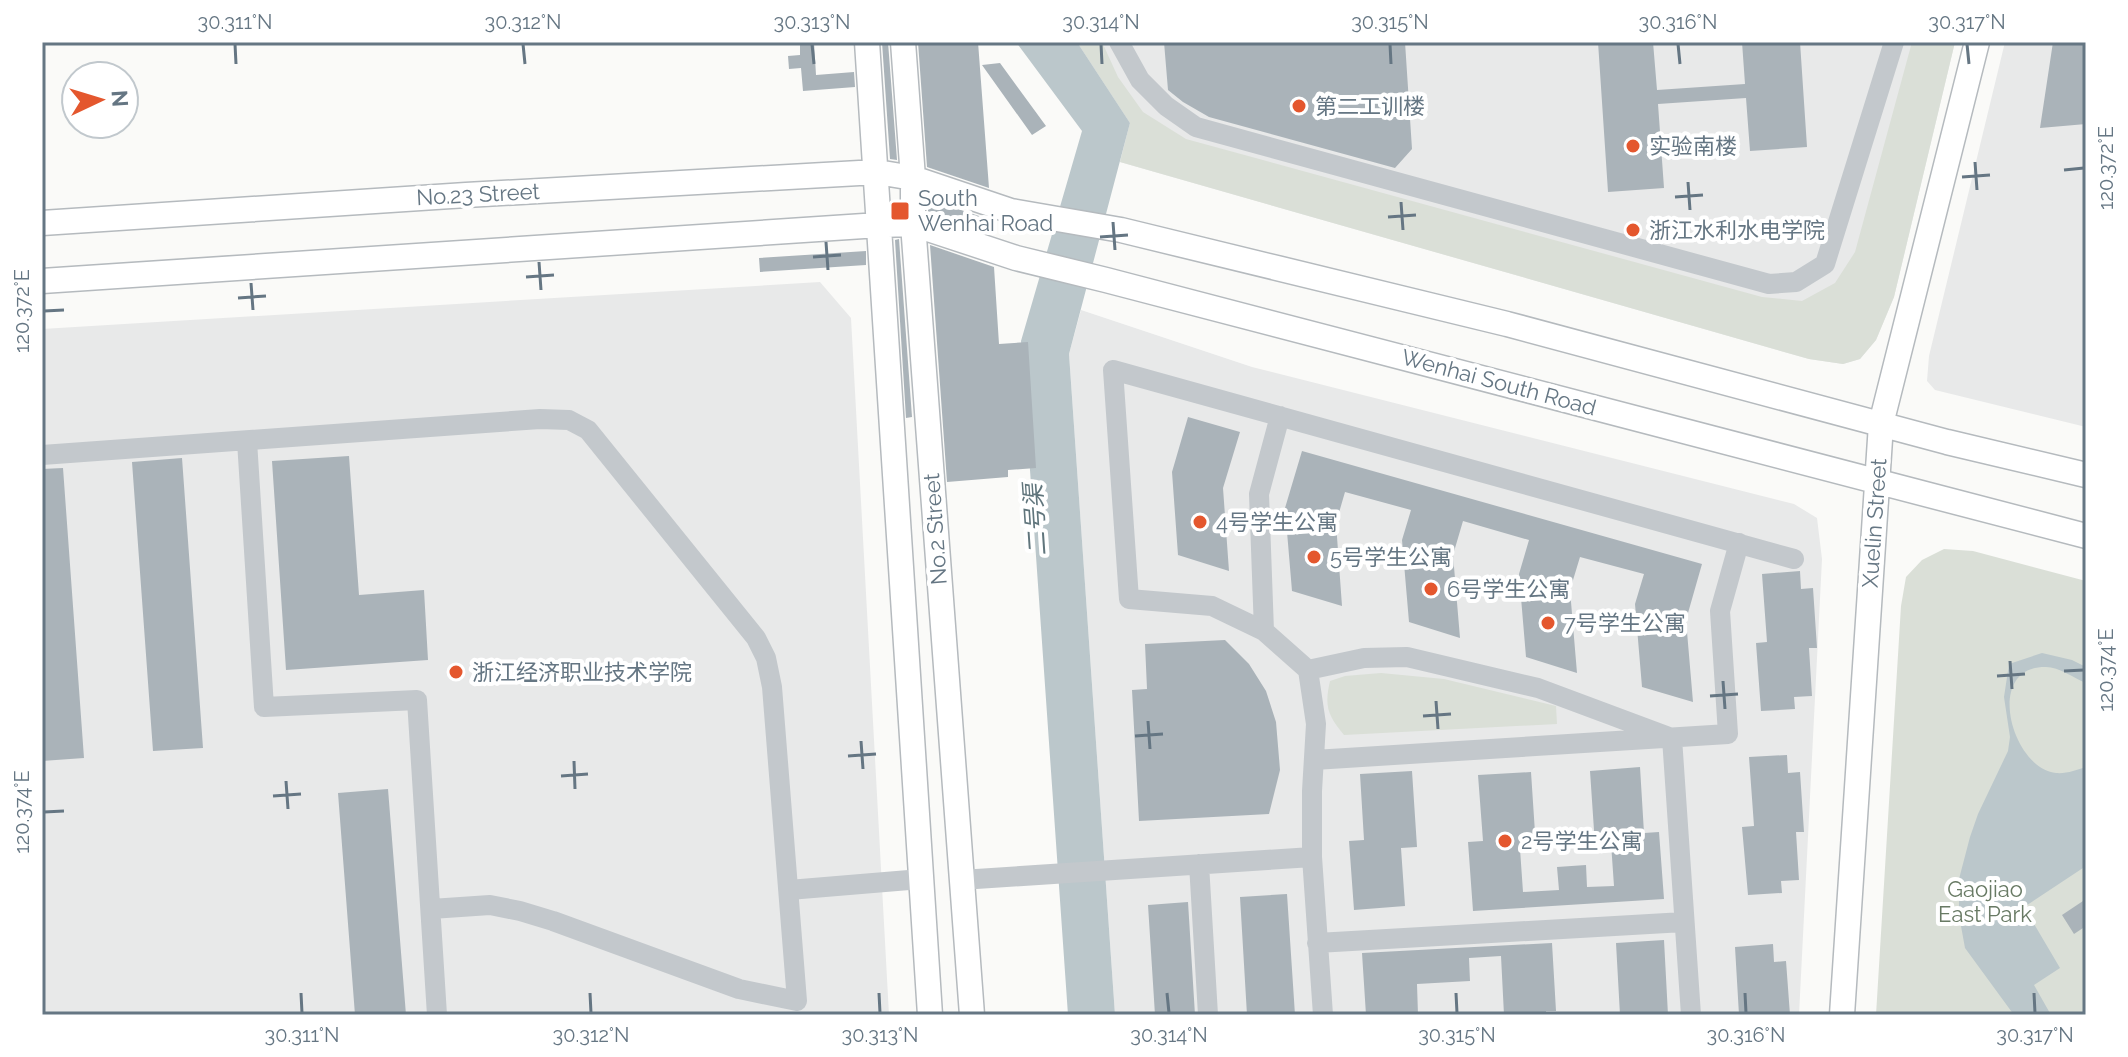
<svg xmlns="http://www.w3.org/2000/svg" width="2128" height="1057" viewBox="0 0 2128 1057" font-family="Raleway,'Noto Sans SC',sans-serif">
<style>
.built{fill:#e8e9e9}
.green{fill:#dadfd7}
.water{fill:#bbc7cb}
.building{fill:#aab3b9}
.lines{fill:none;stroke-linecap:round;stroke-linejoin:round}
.major-casing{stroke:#b5babe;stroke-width:27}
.minor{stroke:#c3c8cc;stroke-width:20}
.major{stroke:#fff;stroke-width:24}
.ticks{fill:none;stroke:#657683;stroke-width:3}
.poi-dot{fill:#e4572e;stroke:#fff;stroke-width:3}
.labels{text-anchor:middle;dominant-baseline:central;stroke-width:8;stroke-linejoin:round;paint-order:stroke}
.poi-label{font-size:22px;fill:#657683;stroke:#fff;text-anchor:start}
.street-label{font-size:22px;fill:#657683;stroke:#fff}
.park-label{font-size:22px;fill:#687a64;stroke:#fff}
.water-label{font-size:24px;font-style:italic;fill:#60757c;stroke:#fff}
.neatline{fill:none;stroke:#657683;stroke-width:3}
.ticks-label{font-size:20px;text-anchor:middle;fill:#657683}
</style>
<rect width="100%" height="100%" fill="#fafaf8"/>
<path class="built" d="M1077,42H1955L1894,297L1876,340L1860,359L1843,364L1809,359L1120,162L1130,123Z
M2005,42H2086V427L1935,390L1927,381L1929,356Z
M820,282L851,318L889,1015H42V329Z
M1081,310L1252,367L1794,504L1817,518L1822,559L1799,1015H1115L1069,354Z"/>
<path class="green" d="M1077,42H1102L1118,77L1143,112L1186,139L1762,297L1802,301L1835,283L1855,252L1912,42H1955L1894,297L1876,340L1860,359L1843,364L1809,359L1120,162L1130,123Z
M1944,549L1973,551L2086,581V1015H1876L1901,606L1906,577L1922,560Z
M1381,673L1444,679L1556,706L1557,724L1344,735C1328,715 1324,707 1330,681L1345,676Z"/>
<path class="water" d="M1016,42H1077L1130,123L1069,354L1115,1015H1068L1021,341L1082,131Z
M2042,653L2072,660L2086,667V683C2074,678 2059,667 2046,667C1983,666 2012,769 2056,773C2066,774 2077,770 2086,767V866L2024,907L2060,968L2034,985L2051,1015H2014L1965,948L1959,915V879L1970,837L1978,814L2008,751L2010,737L2004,697L2009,664Z"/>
<path class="building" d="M800,42H814L816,75L854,72L855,87L803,91L801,68L789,69L788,56L800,55Z
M882,42H888L897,160L890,159Z
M918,42H978L989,188L927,167Z
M1164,42H1405L1412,149L1395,168L1209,117L1183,102L1168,90Z
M1598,42H1653L1657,90L1745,84L1742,42H1800L1807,147L1750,151L1746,98L1658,104L1664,188L1608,192Z
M2053,42H2086V124L2040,128Z
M1000,63L1046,126L1032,135L982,65Z
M928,199L991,220L992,234L928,213Z
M899,239L912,417L906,418L895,240Z
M930,245L994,267L999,344L1028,342L1036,468L1008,470V477L947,482Z
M866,251V265L760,272L759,258Z
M1188,417L1240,432L1223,488L1229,571L1178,555L1172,472Z
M1302,451L1702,564L1686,620L1693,702L1642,687L1635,604L1644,574L1580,557L1570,590L1577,673L1526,657L1519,574L1529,540L1463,521L1453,555L1460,638L1409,622L1402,540L1411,510L1345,492L1336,523L1342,606L1292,591L1285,508Z
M349,456L359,595L424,590L428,660L286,670L272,461Z
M182,458L203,748L153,751L132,462Z
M63,468L84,758L42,761V469Z
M1800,571L1801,589L1813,588L1817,648H1809L1812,696L1794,697L1795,709L1761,711L1756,643L1767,642L1762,574Z
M1225,640L1249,664L1266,691L1276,722L1280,770L1269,814L1139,821L1132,690L1147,689L1145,644Z
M1787,755L1788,773L1800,772L1804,832H1796L1799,880L1781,881L1782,893L1748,895L1742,827L1754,826L1749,757Z
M1640,767L1644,833L1659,832L1664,899L1473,911L1468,842L1483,841L1478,775L1531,772L1536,848L1520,849L1523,892L1559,890L1557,867L1586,865L1587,887L1614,886L1611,843L1595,845L1590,771Z
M1412,771L1417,847L1401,848L1405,906L1354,910L1349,841L1364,840L1360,774Z
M388,789L406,1015H355L338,793Z
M1287,894L1295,1015H1247L1240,897Z
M2086,899V926L2074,934L2062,915Z
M1188,902L1195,1015H1155L1148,905Z
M1664,940L1668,1015H1620L1616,943Z
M1552,943L1556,1011H1546V1015H1504L1501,956L1469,958L1470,981L1417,984L1418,1015H1366L1362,953Z
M1773,944L1774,962L1786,961L1790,1015H1739L1735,947Z"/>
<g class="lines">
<g class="major-casing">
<path id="major" d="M867,42L930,1015
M903,42L913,178V224L972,1015
M42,223L466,195L877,172L913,178L1011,211L1121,230L1507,324L1947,442L2086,475
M42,281L879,225L913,224L1016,258L1106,280L2086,536
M1842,1015L1881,424L1977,42"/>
</g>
<path class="minor" d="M1119,42L1140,80L1166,106L1196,127L1769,284L1796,282L1825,264L1894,42
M247,441L264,707L417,700L437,1015
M42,455L540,419L569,420L588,430L756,638L766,658L772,687L797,1001L739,989L553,921L520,911L490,905L431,909
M1264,631L1259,494L1280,416
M1308,670L1364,658L1407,657L1538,688L1672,738L1691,1015
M1314,760L1728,734L1720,611L1739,543
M1199,864L1208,1015
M961,880L1312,857
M789,890L921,879
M1317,943L1684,922
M1323,1015L1312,857V791L1316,724L1308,670L1264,631L1212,606L1129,599L1113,370L1794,559"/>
<use href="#major" class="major"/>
</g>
<path class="ticks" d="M235,44L236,64M523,44L525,64M812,44L814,64M1101,44L1102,64M1390,44L1391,64M1678,44L1680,64M1967,44L1969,64M1975,162L1977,190M2064,170L2084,168M1962,177L1990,175M1688,182L1690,210M1675,197L1703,195M1401,202L1403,230M1388,217L1416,215M1113,222L1115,250M1100,237L1128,235M826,242L828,270M813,257L841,255M539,262L541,290M526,277L554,275M251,283L253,310M238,298L266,296M44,311L64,310M2010,661L2012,689M2064,671L2084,670M1997,676L2025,674M1723,681L1725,709M1710,696L1738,694M1436,701L1438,729M1423,716L1451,714M1148,721L1150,749M1135,736L1163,734M861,741L863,769M848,756L876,754M574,761L575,789M561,776L588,774M286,781L288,809M273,796L301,794M44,812L64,811M301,993L302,1013M590,993L591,1013M879,993L880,1013M1167,993L1169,1013M1456,993L1457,1013M1745,993L1746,1013M2034,993L2035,1013"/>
<g class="poi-dot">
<circle cx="1299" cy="106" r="8"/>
<circle cx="1633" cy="146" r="8"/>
<rect x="890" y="201" width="20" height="20" rx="4"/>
<circle cx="1633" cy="230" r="8"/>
<circle cx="1200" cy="522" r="8"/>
<circle cx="1314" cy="557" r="8"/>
<circle cx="1431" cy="589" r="8"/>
<circle cx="1548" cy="623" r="8"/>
<circle cx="456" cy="672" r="8"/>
<circle cx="1505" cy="841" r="8"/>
</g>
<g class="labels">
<g class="poi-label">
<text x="1315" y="106">第二工训楼</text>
<text x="1649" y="146">实验南楼</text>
<text x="918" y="198">South<tspan x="918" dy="25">Wenhai Road</tspan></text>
<text x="1649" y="230">浙江水利水电学院</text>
<text x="1216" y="522">4号学生公寓</text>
<text x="1330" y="557">5号学生公寓</text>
<text x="1447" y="589">6号学生公寓</text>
<text x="1564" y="623">7号学生公寓</text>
<text x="472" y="672">浙江经济职业技术学院</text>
<text x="1521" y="841">2号学生公寓</text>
</g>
<g class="street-label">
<text transform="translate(478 194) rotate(-3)">No.23 Street</text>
<text transform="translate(1499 382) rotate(15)">Wenhai South Road</text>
<text transform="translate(1874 523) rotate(-86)">Xuelin Street</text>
<text transform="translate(935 529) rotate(-94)">No.2 Street</text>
</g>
<g class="park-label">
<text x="1985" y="889">Gaojiao<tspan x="1985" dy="25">East Park</tspan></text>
</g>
<g class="water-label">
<text transform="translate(1035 520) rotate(-94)">二号渠</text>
</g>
</g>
<rect width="2128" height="1057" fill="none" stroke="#ffffff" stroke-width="88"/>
<g transform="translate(100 100) rotate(86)"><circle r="38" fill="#ffffff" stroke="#c1c8cd" stroke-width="2"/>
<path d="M0-6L14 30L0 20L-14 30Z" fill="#e4572e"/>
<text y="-12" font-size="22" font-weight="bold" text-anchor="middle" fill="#657683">N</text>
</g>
<rect x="44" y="44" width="2040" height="969" class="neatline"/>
<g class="ticks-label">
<text x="235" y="29">30.311°N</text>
<text x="523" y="29">30.312°N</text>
<text x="812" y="29">30.313°N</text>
<text x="1101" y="29">30.314°N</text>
<text x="1390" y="29">30.315°N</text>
<text x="1678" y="29">30.316°N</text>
<text x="1967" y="29">30.317°N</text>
<text transform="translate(2106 168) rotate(-90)" y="7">120.372°E</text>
<text transform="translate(22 311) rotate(-90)" y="7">120.372°E</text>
<text transform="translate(2106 670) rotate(-90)" y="7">120.374°E</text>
<text transform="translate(22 812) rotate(-90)" y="7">120.374°E</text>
<text x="302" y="1042">30.311°N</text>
<text x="591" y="1042">30.312°N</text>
<text x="880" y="1042">30.313°N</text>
<text x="1169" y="1042">30.314°N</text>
<text x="1457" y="1042">30.315°N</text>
<text x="1746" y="1042">30.316°N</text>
<text x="2035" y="1042">30.317°N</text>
</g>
</svg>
